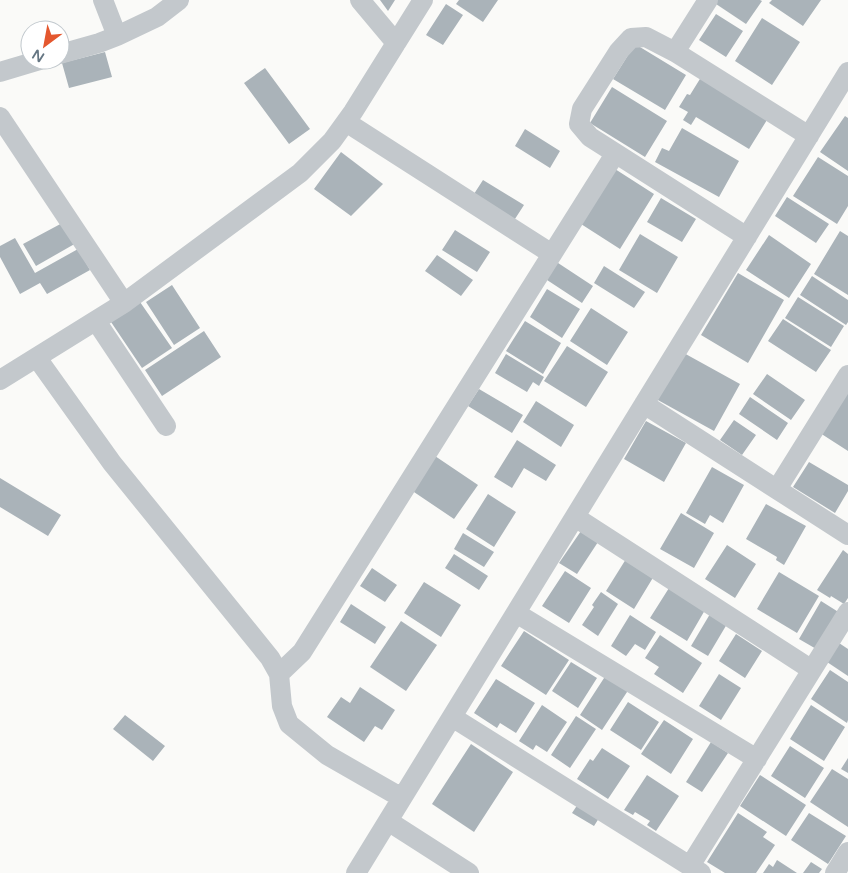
<svg xmlns="http://www.w3.org/2000/svg" width="848" height="873" viewBox="0 0 848 873" font-family="'Varela Round',sans-serif">
<style>
.building{fill:#aab3b9}
.lines{fill:none;stroke-linecap:round;stroke-linejoin:round}
.minor{stroke:#c3c8cc;stroke-width:20}
</style>
<rect width="100%" height="100%" fill="#fafaf8"/>
<path class="building" d="M380,0H395L388,11Z
M459,0H498L483,22L456,4Z
M710,0H760L762,1L746,24Z
M772,0H821L803,26L769,3Z
M446,4L463,15L443,45L426,35Z
M716,14L743,31L726,57L699,40Z
M762,18L800,42L772,85L735,61Z
M635,44L686,75L665,110L613,79Z
M105,52L112,77L69,88L62,63Z
M265,68L310,129L289,144L244,83Z
M703,74L770,115L749,149L696,117L691,125L683,120L688,112L679,107L687,94L690,95Z
M612,87L667,121L645,157L590,123Z
M845,116L848,118V171L820,152Z
M682,128L739,161L719,197L655,162L662,148L669,151Z
M525,129L560,151L550,168L515,146Z
M341,152L383,184L351,216L314,189Z
M818,157L848,176V206L837,224L793,196Z
M615,169L654,194L620,249L581,224Z
M483,180L524,205L513,222L472,197Z
M787,197L829,224L816,243L775,216Z
M661,198L696,219L682,242L647,222Z
M66,221L78,242L36,266L23,244Z
M455,230L490,252L477,272L442,250Z
M840,231L848,236V295L814,274Z
M640,234L678,257L657,293L619,270Z
M769,235L811,264L789,298L746,270Z
M15,238L35,273L78,249L90,270L47,294L40,283L20,294L0,257V246Z
M437,255L473,280L461,296L425,271Z
M555,261L593,286L582,303L544,278Z
M604,266L645,292L634,308L594,283Z
M738,273L784,300L748,363L701,335Z
M812,276L848,300V322L846,325L800,295Z
M172,285L200,328L174,345L146,302Z
M547,289L580,309L562,338L530,317Z
M798,297L844,326L831,347L785,318Z
M140,302L172,348L142,368L111,322Z
M591,308L628,332L607,365L570,341Z
M783,319L831,350L816,372L768,341Z
M525,321L561,343L543,374L506,351Z
M204,331L221,357L162,396L145,370Z
M567,346L608,372L586,407L544,381Z
M682,352L740,384L714,431L656,399Z
M506,354L544,377L539,386L533,382L527,392L495,373Z
M767,374L805,400L791,420L753,394Z
M479,389L523,415L512,433L468,406Z
M848,391V451L820,433Z
M750,397L788,423L777,440L739,414Z
M536,401L574,425L561,447L523,422Z
M734,420L756,435L742,455L720,440Z
M646,421L686,443L664,482L624,459Z
M517,440L556,465L546,481L524,468L512,488L494,477Z
M435,456L478,485L454,519L411,490Z
M809,462L848,485V491L835,513L793,487Z
M712,467L744,485L723,523L710,515L705,524L686,513Z
M0,478L61,515L48,536L0,507Z
M488,494L516,512L494,547L466,529Z
M766,504L806,526L784,565L776,560L777,557L746,539Z
M681,513L714,533L694,568L660,549Z
M581,531L598,542L577,574L559,563Z
M463,533L494,552L484,567L454,549Z
M727,545L756,564L735,598L705,579Z
M843,550L848,554V598L844,604L831,596L830,598L817,590Z
M454,554L488,576L479,590L445,568Z
M626,559L654,576L634,609L606,591Z
M372,568L397,585L385,602L360,586Z
M565,571L591,588L569,623L542,606Z
M779,572L819,596L797,633L757,609Z
M424,582L461,605L441,637L404,613Z
M669,588L705,610L687,641L650,618Z
M601,592L618,604L598,636L582,625L594,607L592,605Z
M821,601L840,613L818,650L799,639Z
M351,604L386,627L375,644L340,622Z
M710,614L727,624L708,656L691,646Z
M630,615L656,632L645,650L635,644L626,656L611,646Z
M401,621L437,645L406,691L370,667Z
M524,631L569,660L546,695L501,666Z
M736,634L762,651L745,678L719,661Z
M660,635L702,663L683,693L654,674L659,667L645,658Z
M836,641L848,649V676L824,660Z
M571,662L597,678L578,708L552,691Z
M830,670L848,682V720L847,723L811,699Z
M719,674L741,688L721,720L699,706Z
M606,675L629,689L602,730L580,715Z
M496,679L535,703L516,733L500,723L497,728L474,713Z
M360,687L395,710L382,730L375,726L364,742L327,717L341,697L350,703Z
M628,702L659,722L641,750L610,730Z
M542,705L567,722L547,752L536,745L533,750L519,741Z
M811,705L845,727L824,761L790,739Z
M125,715L165,746L153,761L113,729Z
M576,716L596,729L570,768L551,755Z
M664,720L693,739L671,774L641,754Z
M711,742L728,753L702,792L686,782Z
M471,744L513,772L474,832L432,804Z
M790,746L824,768L805,798L771,776Z
M602,748L630,766L608,799L577,779L590,759L593,761Z
M848,758V773L841,769Z
M832,769L848,779V827L810,802Z
M647,775L679,796L656,831L647,825L650,821L635,812L633,815L624,810Z
M760,775L806,805L786,836L740,806Z
M580,801L601,815L594,826L572,813Z
M738,813L767,832L763,837L775,845L756,873H725L707,862Z
M809,813L846,836L828,864L791,840Z
M777,860L797,873H763L769,864L773,867Z
M811,862L822,869L819,873H803Z"/>
<g class="lines">
<path class="minor" d="M360,0L396,43
M117,36L157,17L179,0
M675,52L708,0
M60,54L99,43L117,36L103,0
M0,72L40,60
M0,117L124,303
M346,122L552,254
M747,237L590,137L579,124L582,109L619,51L631,38L646,37L675,52L809,136
M96,321L166,426
M37,358L112,463L270,658L279,674L282,706L289,724L327,755L402,798
M0,380L124,303L300,173L332,141L353,112L423,0
M644,404L848,535
M777,489L848,375
M575,517L812,670
M516,613L757,759
M279,674L302,652L615,154
M452,717L701,873
M388,821L469,873
M690,866L848,612
M356,873L848,72
M835,873L848,852"/>
</g>
<g transform="translate(45 45) rotate(212)"><circle r="24" fill="#ffffff" stroke="#c1c8cd"/>
<path d="M0-4L9 19L0 12L-9 19Z" fill="#e4572e"/>
<text y="-8" font-size="14" font-weight="bold" text-anchor="middle" fill="#657683">N</text>
</g>
</svg>
